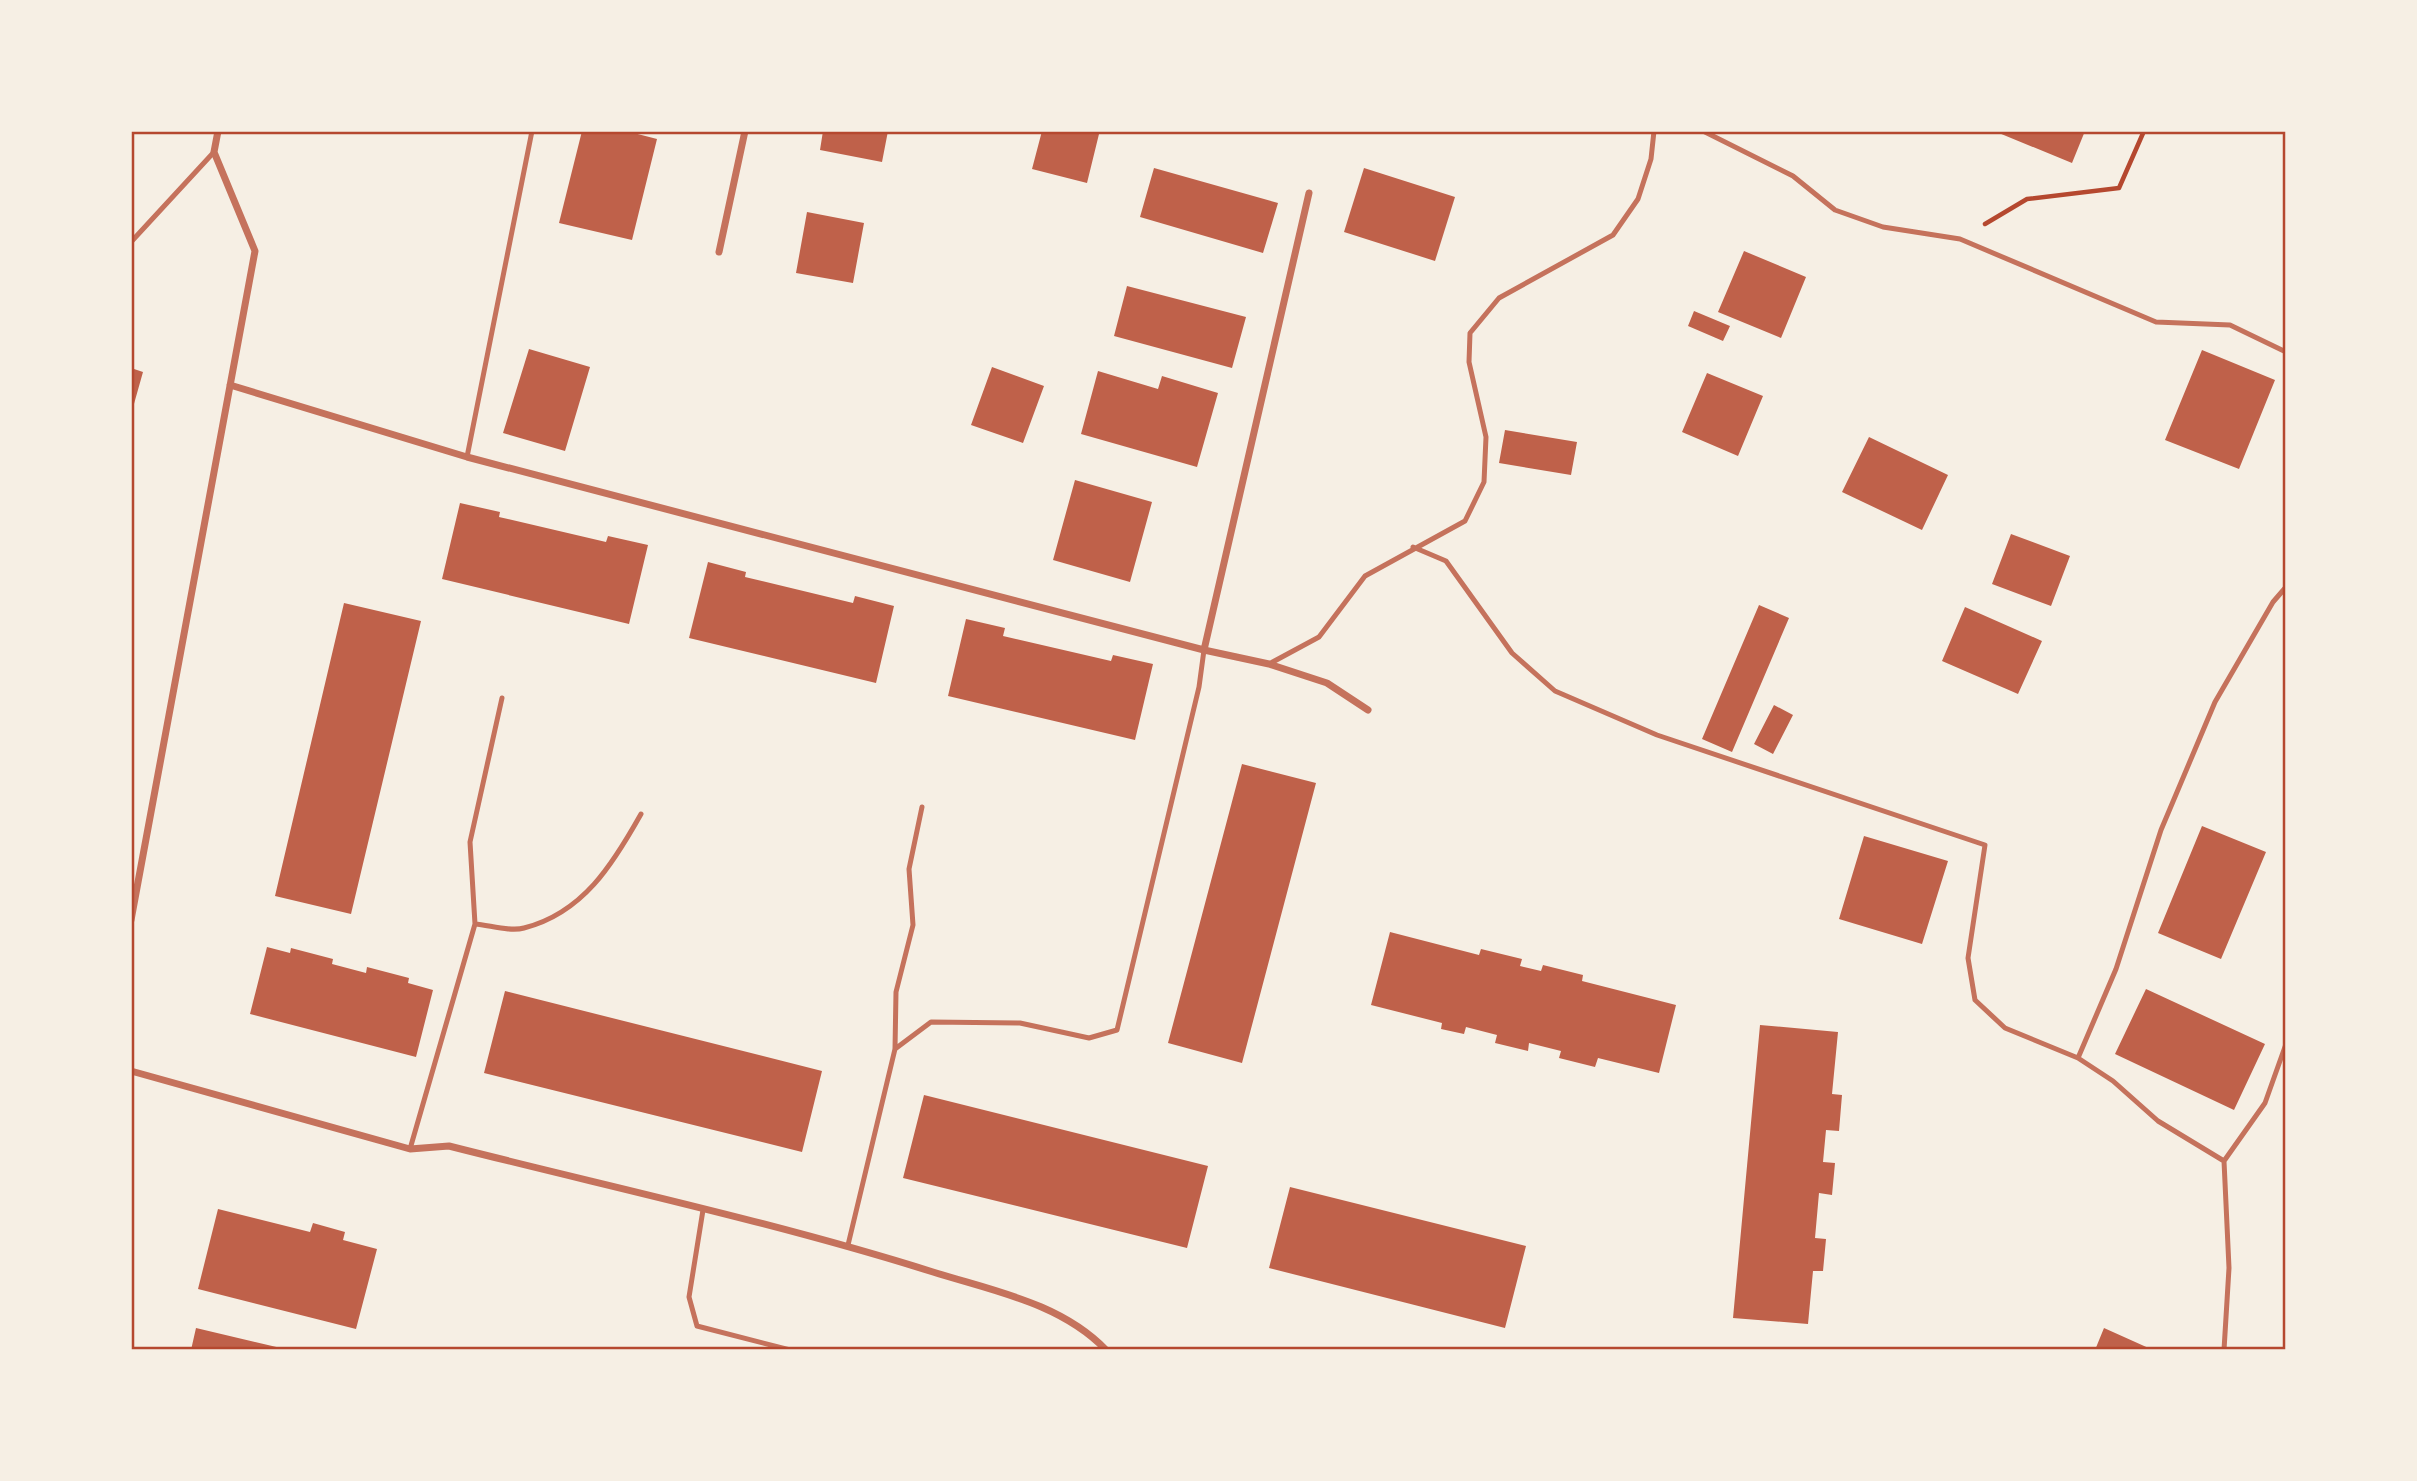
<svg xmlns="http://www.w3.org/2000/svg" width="2417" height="1481" viewBox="0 0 2417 1481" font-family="Rubik,sans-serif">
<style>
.building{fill:#bf614a}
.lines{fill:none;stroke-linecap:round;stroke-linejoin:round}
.path{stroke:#b5482f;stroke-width:4.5}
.service{stroke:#c5725c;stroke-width:5}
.minor{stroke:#c5725c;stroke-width:7}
.neatline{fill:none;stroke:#b5482f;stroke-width:2.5}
</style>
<rect width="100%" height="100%" fill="#f6efe4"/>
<path class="building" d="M582,131H626L657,139L632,240L559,223Z
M823,131H888L882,162L820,150Z
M1042,131L1099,134L1087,183L1032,169Z
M1994,131H2085L2072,163Z
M1154,168L1278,203L1263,253L1140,217Z
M1364,168L1455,197L1435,261L1344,232Z
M807,212L864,223L853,283L796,273Z
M1744,251L1806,277L1781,338L1718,312Z
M1127,286L1246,317L1232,368L1114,336Z
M1694,311L1730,326L1723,341L1688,326Z
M529,349L590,367L565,451L503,433Z
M2202,350L2275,380L2239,469L2165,440Z
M992,367L1044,386L1023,443L971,425Z
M131,368L143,372L132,411H131Z
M1098,371L1158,389L1162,376L1218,393L1197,467L1081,434Z
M1707,373L1763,396L1738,456L1682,432Z
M1505,430L1577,442L1571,475L1499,463Z
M1869,437L1948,475L1922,530L1842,492Z
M1075,480L1152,502L1130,582L1053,560Z
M460,503L500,512L499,517L606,542L608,536L648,545L629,624L442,579Z
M2011,534L2070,556L2051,606L1992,584Z
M708,562L746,572L745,577L853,603L855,596L894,606L876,683L689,638Z
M344,603L421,621L351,914L275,896Z
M1759,605L1789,618L1732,752L1702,739Z
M1965,607L2042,641L2018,694L1942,661Z
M966,619L1005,628L1003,636L1111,661L1113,655L1153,664L1135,740L948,696Z
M1774,705L1793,715L1773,754L1754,744Z
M1242,764L1316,783L1242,1063L1168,1043Z
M2202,826L2266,852L2221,959L2158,933Z
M1864,836L1948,861L1922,944L1839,919Z
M1390,932L1479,955L1481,949L1522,959L1520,966L1541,971L1543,965L1583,975L1582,981L1676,1005L1659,1073L1598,1058L1595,1067L1559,1058L1561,1051L1529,1043L1528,1051L1495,1043L1497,1035L1466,1027L1464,1034L1441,1029L1442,1023L1371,1005Z
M267,947L290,953L291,948L333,959L332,964L366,973L367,967L409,978L408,983L433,990L416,1057L250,1014Z
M2146,989L2265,1044L2234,1110L2115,1054Z
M505,991L822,1071L802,1152L484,1073Z
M1760,1025L1838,1032L1832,1094L1842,1095L1839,1131L1826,1130L1823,1162L1835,1163L1832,1195L1819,1193L1815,1238L1826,1239L1823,1271H1813L1808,1324L1733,1318Z
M924,1095L1208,1166L1187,1248L903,1178Z
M1290,1187L1526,1246L1505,1328L1269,1268Z
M218,1209L310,1232L313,1223L345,1232L343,1240L377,1249L356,1329L198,1289Z
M196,1328L285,1349V1350H191Z
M2104,1328L2153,1350H2095Z"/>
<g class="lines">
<path class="path" d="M1985,224L2027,199L2119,188L2144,131"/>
<path class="service" d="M1703,131L1793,176L1835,210L1883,227L1960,239L2156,322L2230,325L2286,352
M131,242L214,152
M467,457L532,131
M1413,547L1446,561L1512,653L1555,691L1657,735L1985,845L1968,958L1975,1000L2005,1028L2078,1058L2113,1081L2158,1121L2224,1161
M1269,664L1319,637L1365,576L1465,521L1484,482L1486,437L1469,362L1470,333L1499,298L1613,235L1638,199L1651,159L1654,131
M475,924C489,925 510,932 524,928C583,913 613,864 641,814
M895,1049L931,1022L1020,1023L1089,1038L1117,1030L1199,687L1204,650
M2078,1058L2116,969L2161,830L2215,702L2273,602L2286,587
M410,1149L475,924L470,842L502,698
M703,1210L689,1297L697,1326L790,1350
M848,1245L895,1049L896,992L913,925L909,869L922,807
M2224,1350L2229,1268L2224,1161L2265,1103L2286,1044"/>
<path class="minor" d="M719,252L745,131
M230,385L467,457L1204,650L1269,664L1327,683L1368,710
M1204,650L1309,193
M131,920L255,251L214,152L218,131
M131,1071L410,1149L449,1146C610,1187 774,1222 933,1272C993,1291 1061,1303 1106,1350"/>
</g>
<rect width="2417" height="1481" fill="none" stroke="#f6efe4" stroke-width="266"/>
<rect x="133" y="133" width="2151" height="1215" class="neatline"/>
</svg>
